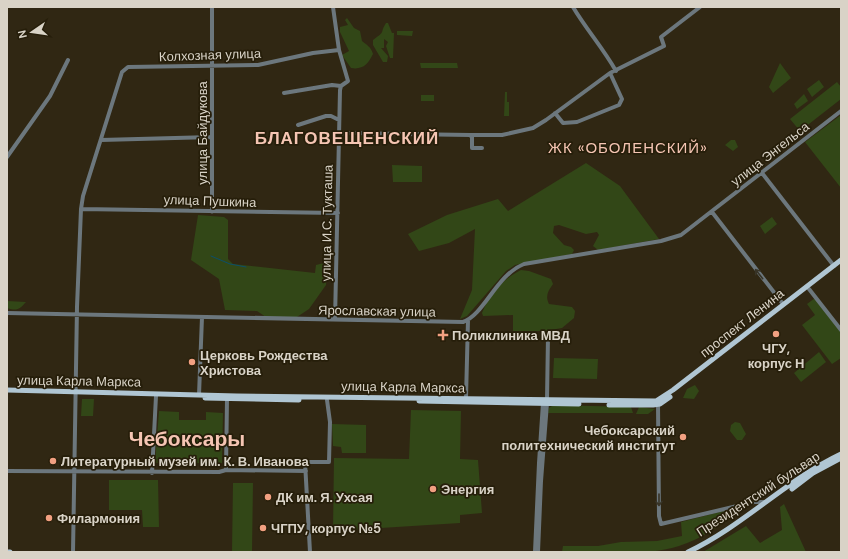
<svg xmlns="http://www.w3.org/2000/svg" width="848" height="559" viewBox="0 0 848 559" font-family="'DM Sans',sans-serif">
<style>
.green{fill:#324717}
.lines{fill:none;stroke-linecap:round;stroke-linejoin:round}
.stream{stroke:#0c4e6a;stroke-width:1}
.minor{stroke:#6c777d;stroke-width:4}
.major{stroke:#b0c6d3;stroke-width:5}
.oneway{stroke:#383427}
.poi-dot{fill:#f2a081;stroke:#261e0a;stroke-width:1.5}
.labels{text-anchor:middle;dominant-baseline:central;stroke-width:3.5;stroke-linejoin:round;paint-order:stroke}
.street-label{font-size:13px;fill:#d9d3c7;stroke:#261e0a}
.poi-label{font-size:13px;font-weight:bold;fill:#d9d3c7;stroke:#261e0a;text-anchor:start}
.quarter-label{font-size:15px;letter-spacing:1px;fill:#f5c5b3;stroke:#261e0a}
.district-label{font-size:17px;font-weight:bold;letter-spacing:1px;fill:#f5c5b3;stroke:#261e0a}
.town-label{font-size:21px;font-weight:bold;fill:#f5c5b3;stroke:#261e0a}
</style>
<rect width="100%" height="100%" fill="#302713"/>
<path class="green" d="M347,18L354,28L360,31L362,41C367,45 371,47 373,54C368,64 363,70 351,68L342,55L349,51L340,32V27L348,25L345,20Z
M386,23H388L392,33H394L393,58H390L386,46L388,42L384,39V48H381L388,56L387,62H383L373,45V40C387,30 379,34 386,23Z
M397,31H413L412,36L397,35Z
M420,63H457L458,68H421Z
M780,63L791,78L773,93L769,87Z
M819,80L824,87L812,97L807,89Z
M837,82L841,87V99L800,131L790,119Z
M505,92H507V102H509V116H504Z
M804,94L808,101L797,109L794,104Z
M421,95H434V101H421Z
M841,115V188L805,142Z
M346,136H388L389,139L388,140H345L344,138Z
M731,140H735L738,147L733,151L725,145Z
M586,163L620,186L659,239L598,250L593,246L599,235L597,232L586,234L559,225L554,226L553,233L564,245L571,247L574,250L572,254L515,265L506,271L467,316L460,319L472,290L475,229L449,243L419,251L408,234L447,215L498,199L508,211Z
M392,165L422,166V182H393Z
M198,215L224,217L228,220V259L233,264L315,273L316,265L328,262L326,285L309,309L297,317H266L257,311L225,310L219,279L191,260Z
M772,217L777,224L765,234L760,226Z
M521,270L529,271L551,279L553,284C548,291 545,296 549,304L572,307L575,311L574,318L562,328L545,331H513V315L483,316L482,313C489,295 504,278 521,270Z
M815,298L841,332V358L832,364L802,325L815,315L807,304Z
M7,301L26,302C19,310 17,311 7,308Z
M819,352L826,362L801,382L794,373Z
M554,358L598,359L597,379L553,378Z
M695,385L699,391L694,399L683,398L687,389Z
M82,399H94L93,416H81Z
M553,405L631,407L633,413H548L549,408Z
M639,407L655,409L648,414H636Z
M411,410L461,411L460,459L478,460L482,513L460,515V523L333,531L334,458L409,459Z
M159,411L179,412V420H206V412L223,413L222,463H155Z
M735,422L740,423L746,434L742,440H737L730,431L731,425Z
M332,424L366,425V453H342L341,447L333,446Z
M109,480H158L159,527H143L142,510H109Z
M233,483H253L252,552H232Z
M751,504C729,519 705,538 679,546C644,557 599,552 562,552L563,546H598L621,542L657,541L682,536L681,522Z
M784,504L806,552H703L746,526L760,543L782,530L780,507Z"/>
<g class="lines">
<path class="stream" d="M211,256L230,264L246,267"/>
<path class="minor" d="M333,7L339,50L348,81L341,86L340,90L335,320
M573,7C586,29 603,48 616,71
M284,93L332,85L341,86
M555,113L563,123L577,122L619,105L622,99L610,73
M298,125L326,116H331L339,120
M339,133L470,135L472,137V148H482
M470,135H502L533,128L546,120L610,73L664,46L661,37L700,7
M101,140L212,137
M7,157L50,96L68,60
M762,173L834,266
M81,209L338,213
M212,212V7
M712,212L783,304
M809,289L841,330
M7,313L463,322C485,314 496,275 524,264L661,241L681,235L841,111
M199,395L202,317
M466,398L468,320
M547,400L548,336
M658,404L659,516L661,524L754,502H766
M226,470L227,399
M7,471L219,472L226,470L306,471
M152,473L156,396
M73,552L77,307L81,209L83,196L122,72L128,67L258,65L313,53L339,50
M310,552L305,462H329L330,422L327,400
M535,552L539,463L543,403
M538,552L541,481L547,403"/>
<path class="major" d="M7,390L237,396L656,401L673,390L841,260
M205,398L299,400
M419,401L579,404
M609,405H653L660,404L670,397
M792,489L813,473L841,458
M7,552H10
M688,552C743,526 786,480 841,454"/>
</g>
<defs><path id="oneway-shaft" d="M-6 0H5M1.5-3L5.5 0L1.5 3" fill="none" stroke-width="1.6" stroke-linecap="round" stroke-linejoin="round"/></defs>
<g class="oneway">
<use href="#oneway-shaft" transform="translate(759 274) rotate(-128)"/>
<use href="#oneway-shaft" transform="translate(659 500) rotate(90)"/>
</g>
<g class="poi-dot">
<circle cx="776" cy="334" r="4"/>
<path d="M441 329h4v4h4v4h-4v4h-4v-4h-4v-4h4z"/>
<circle cx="192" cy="362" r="4"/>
<circle cx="683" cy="437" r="4"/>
<circle cx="53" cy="461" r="4"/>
<circle cx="433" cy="489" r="4"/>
<circle cx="268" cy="497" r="4"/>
<circle cx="49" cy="518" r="4"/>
<circle cx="263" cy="528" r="4"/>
</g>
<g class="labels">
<g class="street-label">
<text transform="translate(210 55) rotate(-2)">Колхозная улица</text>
<text transform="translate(202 133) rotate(-90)">улица Байдукова</text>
<text transform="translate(770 154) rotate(-38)">улица Энгельса</text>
<text transform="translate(210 201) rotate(2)">улица Пушкина</text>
<text transform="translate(327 223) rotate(-89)">улица И.С. Тукташа</text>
<text transform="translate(377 311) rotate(1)">Ярославская улица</text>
<text transform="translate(742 323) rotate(-38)">проспект Ленина</text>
<text transform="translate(79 381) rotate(1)">улица Карла Маркса</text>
<text transform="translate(403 387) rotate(1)">улица Карла Маркса</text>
<text transform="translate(758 494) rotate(-33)">Президентский бульвар</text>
</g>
<g class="poi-label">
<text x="452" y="335">Поликлиника МВД</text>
<text x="776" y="348" text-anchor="middle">ЧГУ,<tspan x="776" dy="15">корпус Н</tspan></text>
<text x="200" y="355">Церковь Рождества<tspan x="200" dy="15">Христова</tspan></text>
<text x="675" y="430" text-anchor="end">Чебоксарский<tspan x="675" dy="15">политехнический институт</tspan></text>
<text x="61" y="461">Литературный музей им. К. В. Иванова</text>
<text x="441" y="489">Энергия</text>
<text x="276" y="497">ДК им. Я. Ухсая</text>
<text x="57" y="518">Филармония</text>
<text x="271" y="528">ЧГПУ, корпус №5</text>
</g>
<g class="quarter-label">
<text x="628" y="148">ЖК «ОБОЛЕНСКИЙ»</text>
</g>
<g class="district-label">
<text x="347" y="138">БЛАГОВЕЩЕНСКИЙ</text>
</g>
<g class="town-label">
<text x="187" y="439">Чебоксары</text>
</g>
</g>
<rect width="848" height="559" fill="none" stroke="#d9d3c7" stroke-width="16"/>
<g transform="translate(32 32) rotate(257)" stroke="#261e0a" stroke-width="3" paint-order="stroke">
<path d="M0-3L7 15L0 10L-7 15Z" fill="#d9d3c7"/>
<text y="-6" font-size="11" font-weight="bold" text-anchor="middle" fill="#d9d3c7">N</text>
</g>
</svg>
